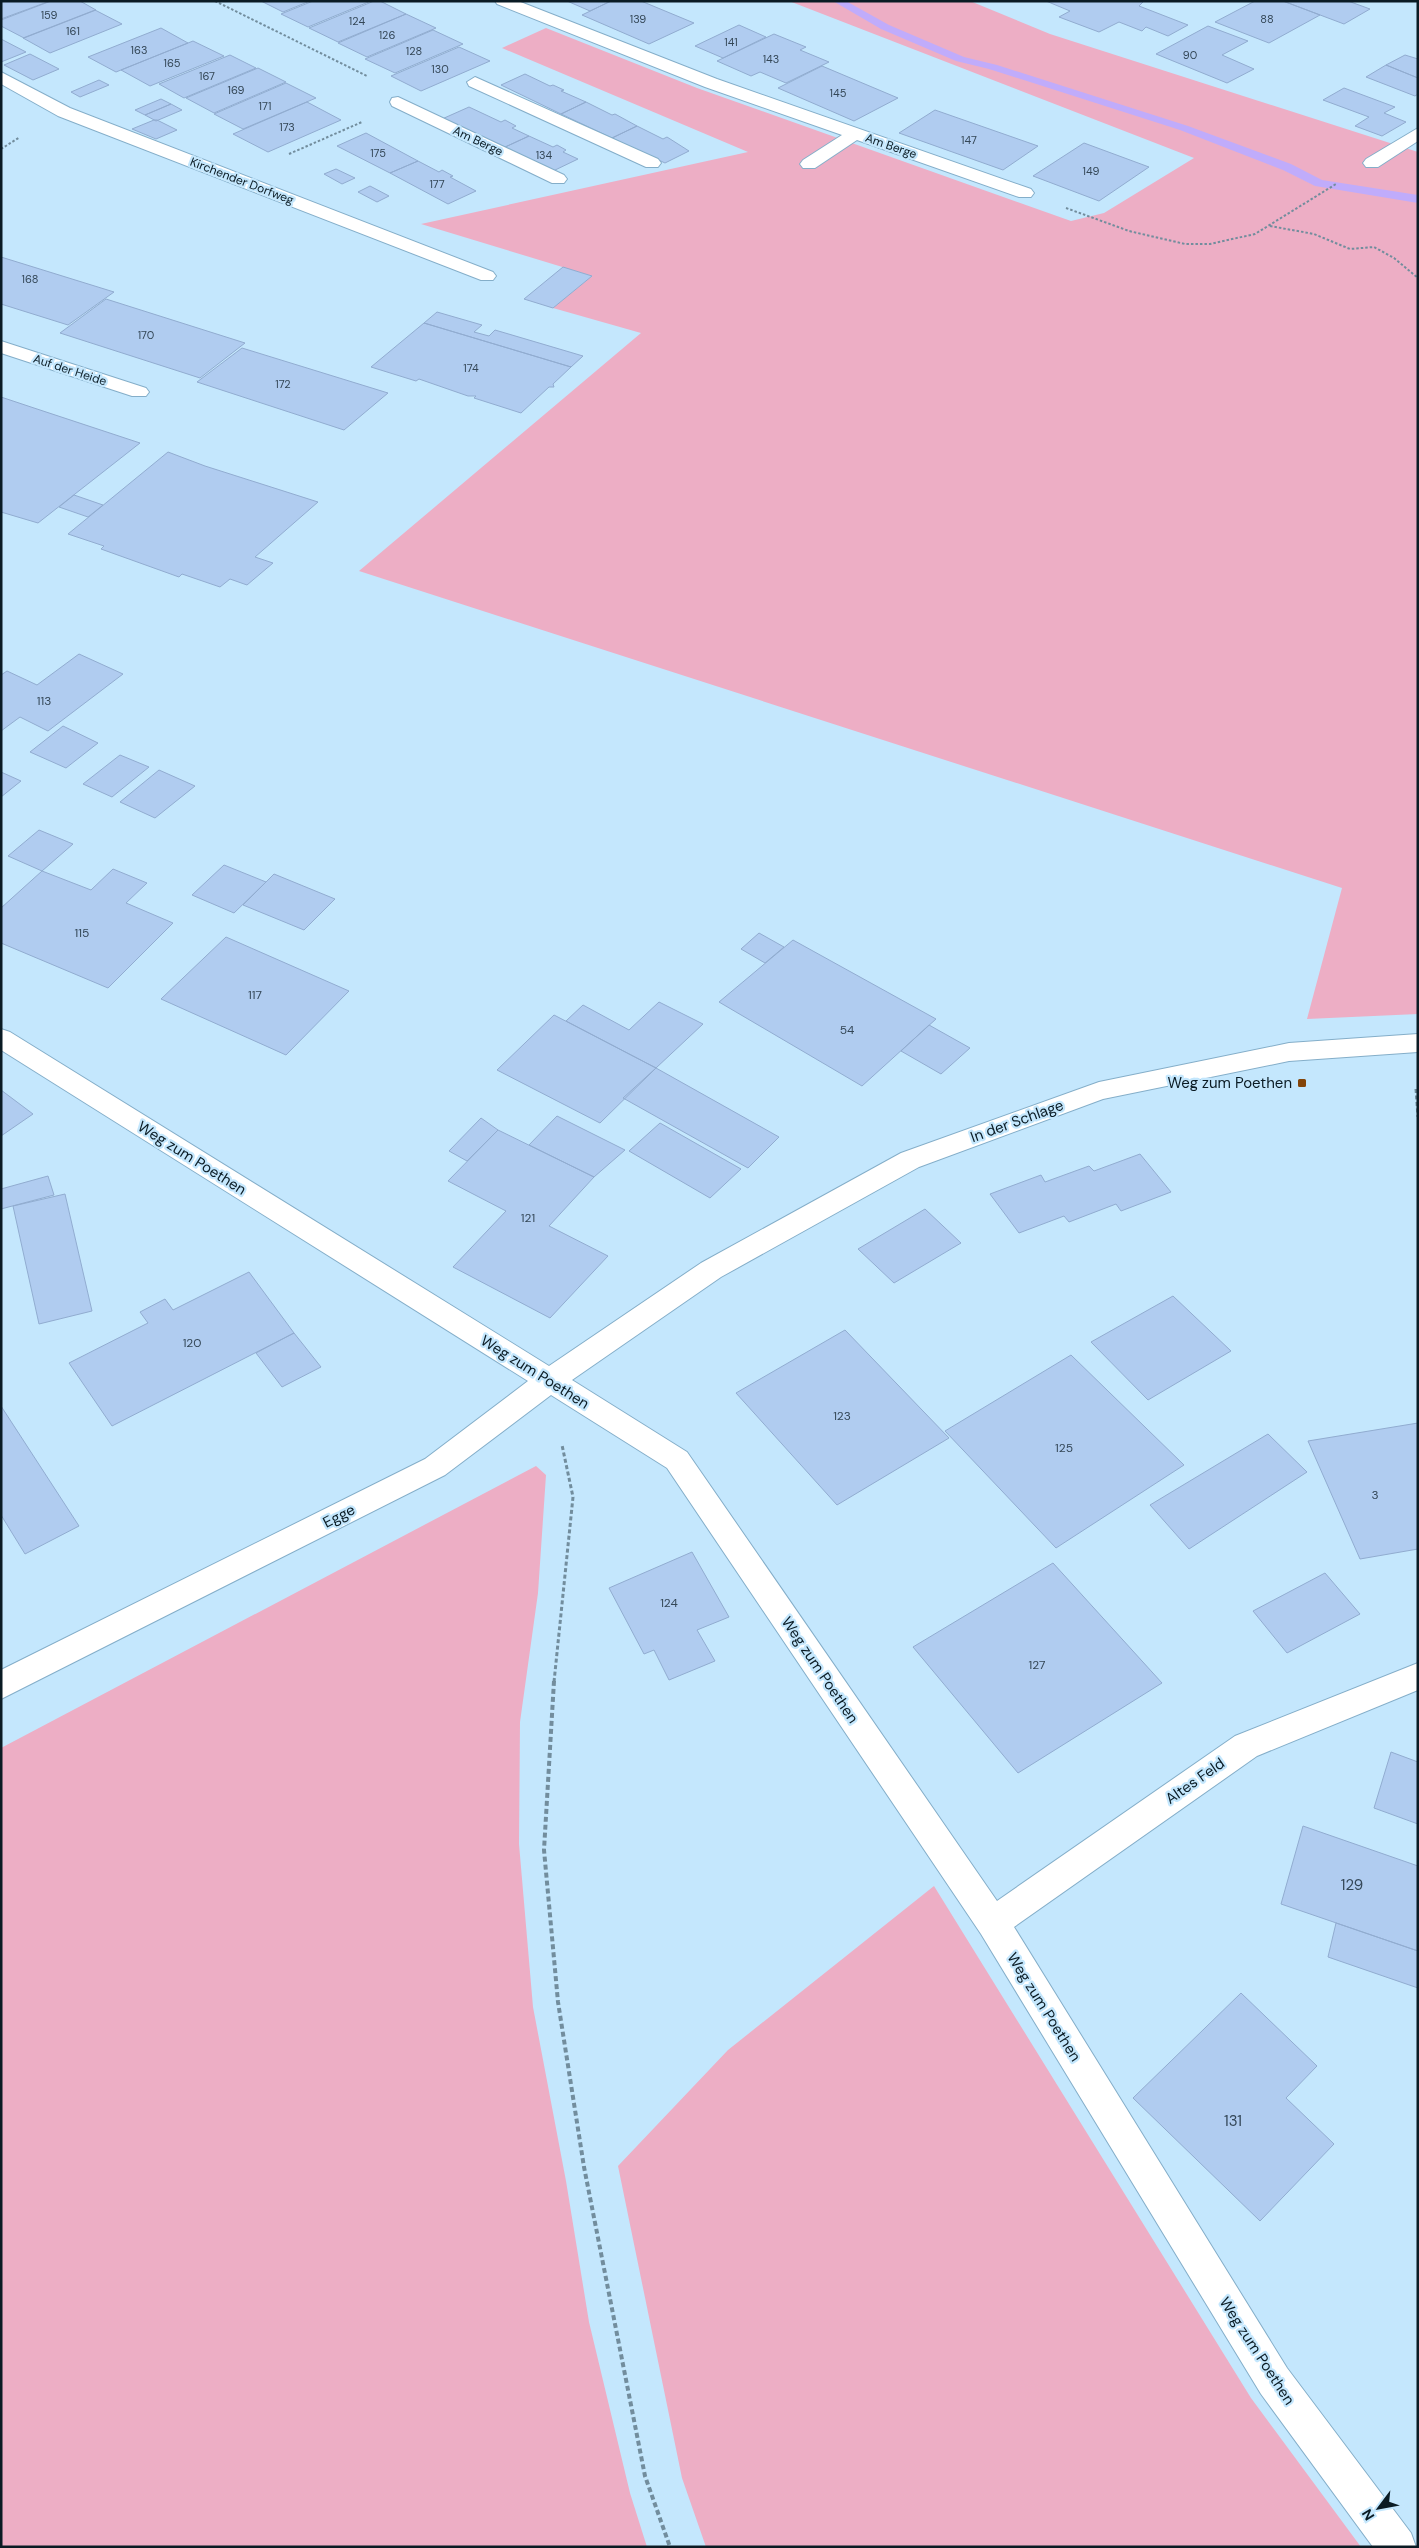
<svg xmlns="http://www.w3.org/2000/svg" width="1419" height="2548" viewBox="0 0 1419 2548" font-family="'DM Sans',sans-serif">
<style>
.green{fill:#edaec5}
.lines{fill:none;stroke-linecap:round;stroke-linejoin:round}
.stream{fill:#c0acfb;fill-rule:evenodd}
.building{fill:#b0ccf0;stroke:#91acd0}
.lane-casing{stroke:#84aec9;stroke-width:2}
.street-casing{stroke:#84aec9;stroke-width:2}
.path-far2{stroke:#728d9d;stroke-width:2;stroke-dasharray:2.5 2;stroke-linecap:butt}
.path-far1{stroke:#728d9d;stroke-width:3;stroke-dasharray:4 2.5;stroke-linecap:butt}
.path{stroke:#728d9d;stroke-width:4;stroke-dasharray:5 3;stroke-linecap:butt}
.lane{fill:#fff;fill-rule:evenodd}
.street{fill:#fff;fill-rule:evenodd}
.poi-dot{fill:#834409;stroke:#c4e7fd;stroke-width:2}
.labels{text-anchor:middle;dominant-baseline:central;stroke-width:4.5;stroke-linejoin:round;paint-order:stroke}
.far-number-label{font-size:11px;fill:#344757}
.far-street-label{font-size:12px;fill:#0a1b24;stroke:#c4e7fd}
.number-label{font-size:12px;fill:#344757}
.poi-label{font-size:15px;fill:#0a1b24;stroke:#c4e7fd;text-anchor:end}
.street-label{font-size:15px;fill:#0a1b24;stroke:#c4e7fd}
.near-number-label{font-size:15px;fill:#344757}
</style>
<rect width="100%" height="100%" fill="#c4e7fd"/>
<path class="green" d="M789,1H970L1050,34L1418,152V1014L1307,1019L1342,888L359,571L641,333L553,308L592,276L421,224L748,152L502,48L546,28L697,88L1071,221L1104,213L1194,158Z
M536,1466L546,1475L538,1593L520,1722L519,1844L533,2007L566,2181L589,2322L630,2493L647,2547H1V1748Z
M934,1886L1251,2398L1361,2547H706L682,2478L618,2166L728,2050Z"/>
<g class="lines">
<path class="stream" d="M833,1H846L889,25L964,57L997,65L1188,126L1291,164L1322,180L1418,195V203L1315,186L1283,170L1180,130L989,69L956,61L881,29Z"/>
</g>
<path class="building" d="M1,1H50L1,19Z
M51,1H80L96,10L24,38L1,26V20Z
M261,1H310L283,12Z
M313,1H371L308,27L281,14Z
M374,1H380L406,14L338,42L309,28Z
M567,1H611L590,11Z
M611,1H641L694,23L649,44L582,15Z
M1046,1H1144L1139,6L1188,25L1168,36L1146,27L1142,31L1119,22L1099,32L1059,17L1070,11Z
M1255,1H1283L1320,15L1269,43L1215,22Z
M1283,1H1348L1370,9L1344,24Z
M95,10L122,24L50,53L23,38Z
M406,14L436,28L367,57L338,43Z
M739,25L766,37L723,58L695,46Z
M1208,26L1248,41L1222,55L1254,69L1227,83L1156,54Z
M161,28L188,43L116,72L88,57Z
M433,30L463,44L395,73L365,59Z
M774,34L806,47L800,50L829,62L786,83L760,72L751,76L717,61Z
M1,39L26,52L1,62Z
M193,41L224,56L150,86L121,70Z
M459,47L490,61L421,91L391,76Z
M30,54L59,69L33,80L4,65Z
M230,55L256,68L184,98L159,84Z
M1405,55L1418,59V78L1386,65Z
M1386,65L1418,78V94L1415,96L1366,77Z
M822,66L898,98L854,121L778,88Z
M258,68L286,82L214,113L186,98Z
M525,74L550,86L553,85L564,90L561,91L586,102L561,114L501,85Z
M99,80L109,85L80,97L71,92Z
M286,83L316,98L243,129L214,114Z
M1344,88L1395,107L1384,113L1406,122L1382,136L1355,126L1369,117L1323,100Z
M161,99L171,104L145,115L135,110Z
M307,102L341,120L268,152L233,134Z
M586,102L612,115L615,114L637,126L612,138L561,114Z
M171,104L182,110L156,121L145,115Z
M469,107L501,122L505,120L516,126L512,128L529,136L503,148L442,119Z
M935,110L1038,146L1003,170L899,133Z
M154,120H157L177,130L156,139L132,129Z
M637,126L663,139L667,137L689,151L665,163L612,138Z
M366,133L418,161L390,173L337,146Z
M529,136L553,147L557,145L566,150L563,152L578,159L551,172L503,148Z
M1084,143L1149,167L1099,201L1033,176Z
M418,161L439,172L442,170L453,176L450,177L476,191L448,204L390,173Z
M336,169L355,178L342,184L324,174Z
M370,186L389,196L377,202L358,192Z
M1,257L114,292L68,325L1,304Z
M563,267L592,276L553,308L524,299Z
M106,299L245,343L200,378L60,333Z
M437,312L482,325L474,332L489,336L495,330L583,356L571,367L424,323Z
M424,323L571,367L553,384L554,387H549L521,413L474,398L476,396H468L419,379L416,381L371,367Z
M242,348L388,393L344,430L197,382Z
M1,397L34,408L140,443L38,523L1,512Z
M168,452L205,466L318,502L255,557L273,563L247,585L230,579L220,587L182,574L179,577L101,549L104,546L68,534Z
M74,495L103,505L88,517L59,507Z
M79,654L123,674L48,731L20,717L1,731V675L7,671L37,685Z
M63,726L98,743L66,768L30,752Z
M120,755L149,767L112,797L83,784Z
M159,770L195,786L155,818L120,802Z
M1,772L21,781L1,797Z
M39,830L73,844L42,871L8,856Z
M224,865L266,882L234,913L192,895Z
M113,869L147,883L126,903L173,923L108,988L1,943V908L42,871L91,890Z
M274,874L335,899L304,930L243,905Z
M759,933L784,947L765,963L741,949Z
M226,937L349,991L286,1055L161,999Z
M793,940L936,1019L862,1086L719,1002Z
M659,1002L703,1024L656,1068L566,1021L583,1005L629,1030Z
M554,1015L656,1068L600,1123L497,1070Z
M929,1025L970,1048L941,1074L901,1051Z
M656,1068L779,1137L748,1168L623,1098Z
M1,1090L33,1114L1,1136Z
M557,1116L625,1150L594,1177L529,1145Z
M481,1118L498,1130L467,1161L449,1151Z
M660,1123L741,1169L710,1198L629,1151Z
M498,1130L594,1177L549,1226L608,1256L550,1318L453,1267L506,1211L448,1181Z
M1140,1154L1171,1192L1121,1211L1116,1204L1069,1222L1064,1216L1019,1233L990,1194L1041,1175L1045,1182L1089,1166L1094,1171Z
M48,1176L54,1195L1,1209V1189Z
M65,1194L92,1311L39,1324L13,1206Z
M925,1209L961,1243L894,1283L858,1249Z
M249,1272L294,1333L112,1426L69,1363L148,1323L140,1312L165,1299L173,1310Z
M1173,1296L1231,1351L1148,1400L1091,1342Z
M845,1330L949,1438L837,1505L736,1393Z
M294,1333L321,1367L282,1387L256,1353Z
M1071,1355L1184,1465L1056,1548L945,1431Z
M1,1406L79,1526L25,1554L1,1515Z
M1418,1423V1549L1360,1559L1308,1441Z
M1268,1434L1307,1472L1189,1549L1150,1505Z
M692,1552L729,1617L697,1630L715,1661L669,1680L654,1650L644,1654L609,1588Z
M1053,1563L1162,1683L1018,1773L913,1647Z
M1325,1573L1360,1614L1287,1653L1253,1611Z
M1391,1752L1418,1762V1824L1374,1808Z
M1303,1826L1418,1866V1951L1281,1904Z
M1336,1923L1418,1951V1988L1328,1957Z
M1241,1993L1317,2066L1286,2098L1334,2144L1260,2221L1133,2098Z"/>
<g class="lines">
<g class="lane-casing">
<path id="lane" d="M475,77L658,159L661,163L658,167H646L469,86L467,82Z
M398,97L564,175L567,179L564,183H552L392,106L390,102L392,98Z
M1418,128V141L1378,167H1366L1363,163L1366,159Z"/>
</g>
<g class="street-casing">
<path id="street" d="M495,1H518L717,79L1031,189L1034,193L1031,197H1019L857,140L815,168H803L800,164L803,160L842,135L705,87L497,4Z
M1,72L70,108L493,272L496,276L493,280H481L58,116L1,84Z
M1,341L146,388L149,392L146,396H132L1,353Z
M1,1029L10,1032L549,1366L701,1263L901,1153L1099,1082L1289,1043L1418,1034V1052L1289,1061L1103,1099L919,1167L721,1277L572,1380L687,1452L997,1901L1235,1736L1418,1663V1690L1257,1756L1014,1927L1287,2368L1411,2533L1416,2547H1373L1261,2394L981,1934L667,1468L551,1395L445,1475L1,1699V1670L425,1459L528,1381L1,1050Z"/>
</g>
<path class="path-far2" d="M215,1L367,76
M1,149L20,137
M289,154L362,122
M1066,208L1129,231L1185,244H1210L1255,234L1336,184
M1270,226L1314,234L1350,249L1374,247L1394,258L1418,278"/>
<path class="path-far1" d="M1416,1089L1418,1117
M554,1682L573,1497L562,1445"/>
<path class="path" d="M554,1681L544,1850L558,2002L584,2167L645,2476L670,2547"/>
<use href="#lane" class="lane"/>
<use href="#street" class="street"/>
</g>
<rect class="poi-dot" x="1297" y="1078" width="10" height="10" rx="2.5"/>
<g class="labels">
<g class="far-number-label">
<text x="49" y="15">159</text>
<text x="638" y="19">139</text>
<text x="1267" y="19">88</text>
<text x="357" y="21">124</text>
<text x="73" y="31">161</text>
<text x="387" y="35">126</text>
<text x="731" y="42">141</text>
<text x="139" y="50">163</text>
<text x="414" y="51">128</text>
<text x="1190" y="55">90</text>
<text x="771" y="59">143</text>
<text x="172" y="63">165</text>
<text x="440" y="69">130</text>
<text x="207" y="76">167</text>
<text x="236" y="90">169</text>
<text x="838" y="93">145</text>
<text x="265" y="106">171</text>
<text x="287" y="127">173</text>
<text x="969" y="140">147</text>
<text x="378" y="153">175</text>
<text x="544" y="155">134</text>
<text x="1091" y="171">149</text>
<text x="437" y="184">177</text>
<text x="30" y="279">168</text>
<text x="146" y="335">170</text>
<text x="471" y="368">174</text>
<text x="283" y="384">172</text>
</g>
<g class="far-street-label">
<text transform="translate(478 141) rotate(25)">Am Berge</text>
<text transform="translate(891 146) rotate(19)">Am Berge</text>
<text transform="translate(242 181) rotate(21)">Kirchender Dorfweg</text>
<text transform="translate(70 370) rotate(18)">Auf der Heide</text>
</g>
<g class="number-label">
<text x="44" y="701">113</text>
<text x="82" y="933">115</text>
<text x="255" y="995">117</text>
<text x="847" y="1030">54</text>
<text x="528" y="1218">121</text>
<text x="192" y="1343">120</text>
<text x="842" y="1416">123</text>
<text x="1064" y="1448">125</text>
<text x="1375" y="1495">3</text>
<text x="669" y="1603">124</text>
<text x="1037" y="1665">127</text>
</g>
<g class="poi-label">
<text x="1292" y="1083">Weg zum Poethen</text>
</g>
<g class="street-label">
<text transform="translate(1017 1121) rotate(-20)">In der Schlage</text>
<text transform="translate(192 1158) rotate(32)">Weg zum Poethen</text>
<text transform="translate(535 1372) rotate(32)">Weg zum Poethen</text>
<text transform="translate(339 1516) rotate(-27)">Egge</text>
<text transform="translate(820 1670) rotate(56)">Weg zum Poethen</text>
<text transform="translate(1195 1781) rotate(-35)">Altes Feld</text>
<text transform="translate(1044 2007) rotate(58)">Weg zum Poethen</text>
<text transform="translate(1257 2351) rotate(57)">Weg zum Poethen</text>
</g>
<g class="near-number-label">
<text x="1352" y="1885">129</text>
<text x="1233" y="2121">131</text>
</g>
</g>
<rect width="1419" height="2548" fill="none" stroke="#0a1b24" stroke-width="5"/>
<g transform="translate(1379 2508) rotate(238)" stroke="#c4e7fd" stroke-width="4" paint-order="stroke">
<path d="M0-4L9 19L0 12L-9 19Z" fill="#0a1b24"/>
<text y="-8" font-size="14" font-weight="bold" text-anchor="middle" fill="#0a1b24">N</text>
</g>
</svg>
